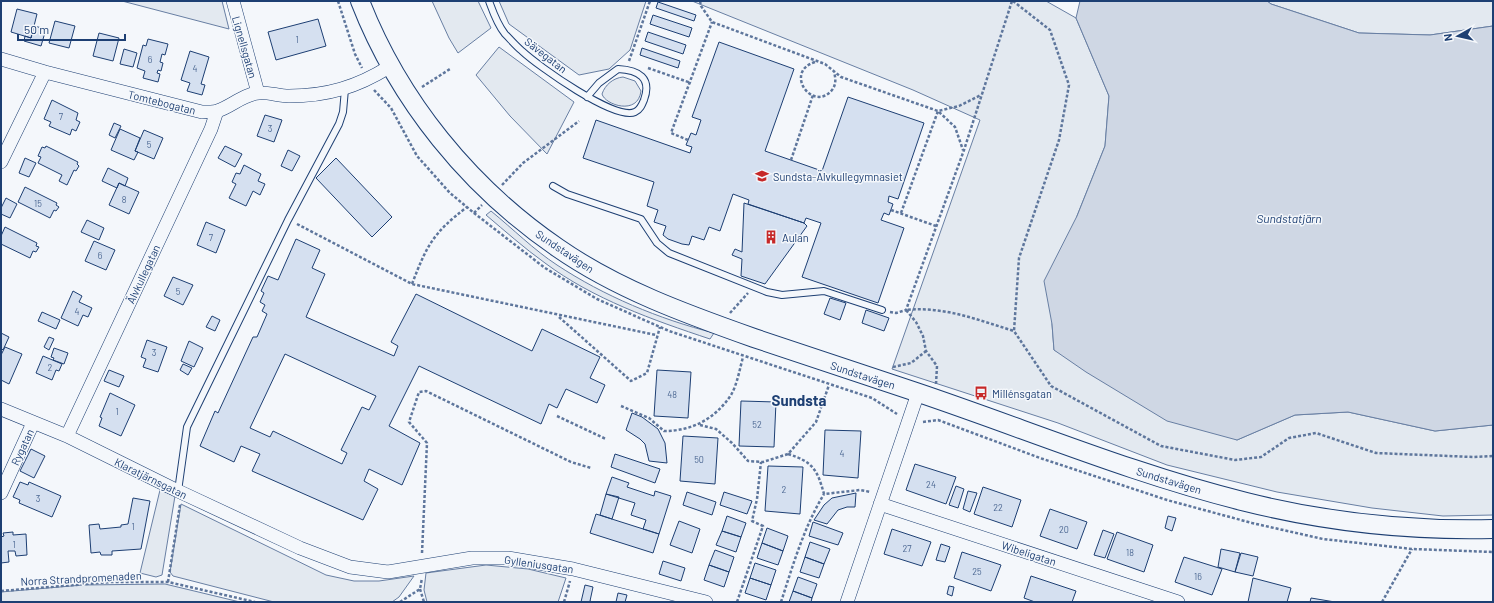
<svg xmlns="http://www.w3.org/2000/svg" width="1494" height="603" viewBox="0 0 1494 603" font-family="Barlow,sans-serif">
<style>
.green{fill:#e3e9f0;stroke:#687fa3}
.water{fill:#cfd7e4;stroke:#687fa3}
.building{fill:#d5e0f0;stroke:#1d3f73;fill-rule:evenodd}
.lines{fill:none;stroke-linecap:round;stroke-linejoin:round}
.lane-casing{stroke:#1d3f73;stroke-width:8}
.street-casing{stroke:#1d3f73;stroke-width:14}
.secondary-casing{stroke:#1d3f73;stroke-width:20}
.path{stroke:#5e769c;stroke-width:2.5;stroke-dasharray:3 2;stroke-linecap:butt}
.lane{stroke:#f4f7fb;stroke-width:6}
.street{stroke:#f4f7fb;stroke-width:13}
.secondary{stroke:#f4f7fb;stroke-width:18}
.labels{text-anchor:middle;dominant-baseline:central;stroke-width:3;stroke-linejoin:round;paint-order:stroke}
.number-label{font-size:9px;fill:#4b6792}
.street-label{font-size:11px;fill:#1d3f73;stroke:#f4f7fb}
.poi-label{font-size:11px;fill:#1d3f73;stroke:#f4f7fb;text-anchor:start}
.water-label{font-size:12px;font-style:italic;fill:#1d3f73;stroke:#f4f7fb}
.district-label{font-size:15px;font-weight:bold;fill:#1d3f73;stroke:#f4f7fb}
</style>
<rect width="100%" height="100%" fill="#f4f7fb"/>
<path class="green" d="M122,1H222L229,29Z
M432,1H478L491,28L458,53L449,38Z
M499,1H646L630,50L609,69L579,75L509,24Z
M692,1H1046L1076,18L1109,96L1105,146L1077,216L1052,324L1054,350L1237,440L1295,415L1348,412L1435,431L1493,425V515L1443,516L1372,508L1277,492L1167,465L1058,423L892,369L980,120L913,90Z
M1267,1H1493V26L1430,35L1359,33L1271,4Z
M499,47L574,102L547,154L510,116L476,75Z
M623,77L635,81L641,91C638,116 605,105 602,94C605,85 613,78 623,77Z
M491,211C513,229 534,250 557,265C604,296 659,319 714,333L710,339C653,320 593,299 545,263C524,248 505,231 486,215Z
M160,490L175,496L162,575L156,577L140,573Z
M181,504L326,575L354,581H379L414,576L399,597L392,602H274L173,576L170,572Z
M486,565L528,569L566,578L558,602H427L424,590L426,573Z
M165,584L240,602H1V592L83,585Z"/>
<path class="water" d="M1080,1H1267L1271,4L1359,33L1430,35L1493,26V425L1435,431L1348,412L1295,415L1237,440L1167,421L1086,372L1054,350L1052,324L1044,281L1077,216L1105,146L1109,96L1076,18Z"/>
<path class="building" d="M658,2L696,15L694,21L656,8Z
M17,9L37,14L31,38L11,32Z
M653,15L692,28L689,37L650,24Z
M318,19L326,46L276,60L268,32Z
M55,21L75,26L69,48L49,43Z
M34,26L46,29L41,46L24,41L25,36L31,38Z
M648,32L686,45L683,54L645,41Z
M99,33L119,38L113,61L93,56Z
M148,39L168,44L165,55L162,54L160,62L163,63L161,71L158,70L157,73L160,74L158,82L143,78L145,71L137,68L143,45L146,46Z
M719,42L794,69L765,151L822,171L848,97L924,123L898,199L889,196L888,202L893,204L889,215L884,213L881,220L904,228L878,303L802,277L821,223L806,218L804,223L748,204L749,200L733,194L720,231L709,227L704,240L692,236L689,245L682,244L668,239L663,235L666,226L654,222L658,210L647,206L654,182L583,158L596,120L690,153L692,147L686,145L691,133L696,135L701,120L692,117Z
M642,48L680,61L678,68L640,55Z
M124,49L137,53L133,67L120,64Z
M190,51L209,57L201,84L205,85L202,95L187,91L190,83L181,80Z
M52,100L78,113L76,120L80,122L76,131L72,129L70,135L49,126L51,122L44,119Z
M265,115L282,120L274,142L257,136Z
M114,123L121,126L115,138L109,135Z
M120,129L140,138L135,151L138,152L134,160L111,150Z
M144,130L163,138L154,159L135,151Z
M46,146L78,162L77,164L79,166L76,171L74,170L67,185L59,181L62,175L38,163L41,157L38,156L42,147L45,148Z
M225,146L242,154L235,167L218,158Z
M288,150L300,156L292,171L281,166Z
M25,158L36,163L29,177L19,173Z
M336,158L392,217L372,237L316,178Z
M244,165L261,174L258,181L265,184L260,195L253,191L246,206L229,198L236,184L232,182L236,173L240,174Z
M108,168L128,178L125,186L119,183L117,188L102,181Z
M119,183L139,192L129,214L109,205Z
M25,187L57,203L56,205L59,207L56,211L54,210L50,218L18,202Z
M6,198L17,204L10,218L1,214V208Z
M744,203L804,223L807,226L765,284L741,276L742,259L732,255L735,249L742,252Z
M87,220L104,228L99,240L81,232Z
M206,222L225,230L216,253L197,245Z
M5,227L37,243L36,246L39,247L36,252L33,251L30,258L1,244V236Z
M296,239L320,250L312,268L325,274L306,317L394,356L398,346L391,342L416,294L532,351L542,329L600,357L590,378L605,385L597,403L566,389L557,408L549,404L541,424L419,366L389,426L420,443L402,485L369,469L364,481L378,489L363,520L252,471L260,454L241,446L234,462L200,446L215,411L218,413L253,337H257L267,314L262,311L265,305L260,302L264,293L261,291L268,276L278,280ZM285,354L376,396L369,410L362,407L341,450L347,453L342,464L273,431L270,437L250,428Z
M94,241L115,250L106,270L85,261Z
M173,277L193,285L183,305L164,296Z
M73,291L82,296L79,302L92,308L88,317L83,315L78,326L61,318Z
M830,298L846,303L840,320L824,314Z
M866,310L889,318L884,331L862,323Z
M42,312L60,320L56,329L38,321Z
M212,316L220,320L215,331L206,327Z
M1,333L9,337L3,350L1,348Z
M49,337L54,339L49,350L44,347Z
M147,340L167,347L158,372L143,367L146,359L141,357Z
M189,341L203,348L194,367L181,361Z
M5,347L22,354L9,384L1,380V355Z
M54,348L68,353L64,364L53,360L54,358L51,357Z
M43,356L62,364L59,371L56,370L52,380L36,373Z
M183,364L192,368L188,375L180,370Z
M109,370L124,376L119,387L104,381Z
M657,370L691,372L688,418L654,416Z
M110,393L135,405L121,436L99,426L102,418L100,417Z
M741,401L776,402L774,447L739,446Z
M632,413L642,417L658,429L665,443L667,463L649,461L645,444L640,439L626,430Z
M825,430L861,431L858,478L823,475Z
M683,436L718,438L715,484L680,481Z
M31,449L45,456L34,478L20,471Z
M615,454L660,469L655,483L611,467Z
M915,464L956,477L946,504L906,490Z
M768,466L803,467L800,514L765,511Z
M612,477L629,483L627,487L654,496L655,491L671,496L659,534L643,529L646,520L631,515L635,503L606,494Z
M20,482L28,485L29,482L61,496L52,517L19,503L20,500L13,497Z
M956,486L964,489L958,508L949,505Z
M983,487L1021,500L1012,527L974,514Z
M968,491L977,493L970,512L963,509Z
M687,492L716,502L712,515L683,505Z
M724,492L752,501L747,514L720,505Z
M856,493L855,507H847L838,510L827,524L814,520L824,505L832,498Z
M606,494L619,497L612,519L600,515Z
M133,498L150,501L141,549L112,551V555H101L100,552L91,553L89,525L99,524L100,529L121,527V525L128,524Z
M1050,509L1087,522L1077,549L1040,536Z
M596,514L659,534L653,553L590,533Z
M727,516L746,523L741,537L722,531Z
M1168,516L1176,518L1172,531L1165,528Z
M679,521L700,529L692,553L670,545Z
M813,522L843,533L838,545L809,536Z
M767,528L788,536L783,551L762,543Z
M892,529L931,542L922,566L884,554Z
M1103,530L1114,534L1105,558L1094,555Z
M722,531L741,537L736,552L716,545Z
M13,532V535L26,534L27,555L16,556L15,551H8L9,562L1,563V537L4,536L3,533Z
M1117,532L1153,545L1144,572L1107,559Z
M810,542L830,549L824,564L805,557Z
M762,543L783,551L778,565L757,558Z
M941,544L950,547L945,562L936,560Z
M1221,549L1240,553L1235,572L1218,567Z
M715,550L734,557L729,572L709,565Z
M962,552L1001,565L991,591L954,578Z
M1241,553L1258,557L1253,576L1235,572Z
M805,557L824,564L819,578L800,572Z
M1184,557L1222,569L1212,595L1175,582Z
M663,561L685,568L681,581L659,574Z
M755,563L776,570L771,585L750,578Z
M709,565L729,572L724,587L704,580Z
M1031,576L1076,591L1072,602H1035L1024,598Z
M798,577L817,584L812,598L793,591Z
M750,578L771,585L766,600L745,593Z
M1253,578L1291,588L1287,602H1248Z
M585,585L593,587L590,601L593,602H581Z
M949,586L954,587L952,596L947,594Z
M793,591L812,598L811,602H789Z
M618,593L627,595L625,602H616Z
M1311,598L1335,602H1310Z"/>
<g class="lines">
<g class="lane-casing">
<path id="lane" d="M489,1C493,12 497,24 505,34C511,40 516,46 522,51C538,66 615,121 635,112C640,110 642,105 644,100C652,78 639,70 618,69L599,83L587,97
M553,186L567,194L641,219L657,243L669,253L767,292L782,295L824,291L882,310
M178,491L187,427L288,220L339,124L343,112L345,89"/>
</g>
<g class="street-casing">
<path id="street" d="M233,1L258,93
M1,59L45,72L202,112C206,112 212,112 217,111C231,107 243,94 259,93C268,92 279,96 289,96C327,96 357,87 389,67
M1,162L45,72
M1,409L67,436L178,491L300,548L350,567L388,572L472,558H508L573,569L706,602
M67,436L211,129L217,111
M1,493L33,423
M880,504L1178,602
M847,602L918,393"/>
</g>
<g class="secondary-casing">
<path id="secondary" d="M360,1C399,101 469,187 558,248C617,289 686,314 754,338C808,356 862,374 916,392C1026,429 1133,474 1246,502C1326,522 1410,531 1493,529"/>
</g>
<path class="path" d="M338,1L355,54L362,68
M700,1L701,6L712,22L825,64L841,77L938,111L959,106L981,95
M1013,1L1050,30L1069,85L1059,140L1019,258L1014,331L1051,386L1161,446L1235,460L1261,457L1289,438L1316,433L1376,453L1473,457L1493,456
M629,61L650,1
M815,62C783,72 813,113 832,90C836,85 836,79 834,72
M648,68L691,83
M422,87L450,69
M374,90L391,108L417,156L450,193L474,213L545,268L597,299L669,331L872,398L897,414
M688,140L671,133L712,22
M791,160L813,95
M502,185L523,163L579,121
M891,210L936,226
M474,213L482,205
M901,213L938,111L955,127L963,150
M297,224L412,284L656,335
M412,284C427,245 433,233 467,207
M890,312L896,313L906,310L964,150L1012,1
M730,313L748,293
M559,317L631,381L647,373L660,327
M893,367L911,363L926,351
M936,384L937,366L926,351L923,336L916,322L906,310C944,306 978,320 1014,331
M621,406L649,418L664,431C692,431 715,419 731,395C737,385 740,368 743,357
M557,416L606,439
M923,422L938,420L1040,458L1167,500L1252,523L1323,539L1412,549L1493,552
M700,425L716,429L732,443L748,461L763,462L788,454L816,422L829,385
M788,454C813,462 817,469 824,494L860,490L871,492
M422,553L427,443L409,422L419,392L426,391L571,462L591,468
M168,582L180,505
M420,589L424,602
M1,591L111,582H168L255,602
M400,602L420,589L422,578
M564,602L570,581
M737,602L763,526L752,521L757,499L761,462
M781,602C793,565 804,527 824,494
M1382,602L1412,549"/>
<use href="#lane" class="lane"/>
<use href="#street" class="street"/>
<use href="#secondary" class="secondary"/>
</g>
<defs>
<g id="school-bare" transform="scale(1.08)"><path d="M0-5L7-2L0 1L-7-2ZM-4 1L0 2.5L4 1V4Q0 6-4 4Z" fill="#c62828" stroke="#f4f7fb" stroke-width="2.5" paint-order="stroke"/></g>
<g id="building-bare" transform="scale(1.08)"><path d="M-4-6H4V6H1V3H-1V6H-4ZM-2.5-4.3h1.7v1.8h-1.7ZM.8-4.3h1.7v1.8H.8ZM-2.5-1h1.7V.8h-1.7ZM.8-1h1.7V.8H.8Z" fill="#c62828" stroke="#f4f7fb" stroke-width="2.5" paint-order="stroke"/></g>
<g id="bus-bare" transform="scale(1.08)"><path d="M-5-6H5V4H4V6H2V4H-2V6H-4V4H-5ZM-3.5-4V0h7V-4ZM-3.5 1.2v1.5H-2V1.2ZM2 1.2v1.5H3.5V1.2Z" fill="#c62828" stroke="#f4f7fb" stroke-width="2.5" paint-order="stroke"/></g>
</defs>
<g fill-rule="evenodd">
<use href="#school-bare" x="762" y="176"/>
<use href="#building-bare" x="771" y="237"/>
<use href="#bus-bare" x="981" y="393"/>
</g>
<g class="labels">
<g class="number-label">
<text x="297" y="39">1</text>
<text x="150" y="59">6</text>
<text x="195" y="68">4</text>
<text x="61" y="116">7</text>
<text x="270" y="128">3</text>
<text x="149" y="144">5</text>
<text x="124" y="199">8</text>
<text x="38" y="203">15</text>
<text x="211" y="237">7</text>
<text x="100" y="255">6</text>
<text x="178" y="291">5</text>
<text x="77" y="311">4</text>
<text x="154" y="352">3</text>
<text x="50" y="367">2</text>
<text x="672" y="394">48</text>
<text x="117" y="411">1</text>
<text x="757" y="424">52</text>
<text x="842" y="453">4</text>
<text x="699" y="459">50</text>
<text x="931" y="484">24</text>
<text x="784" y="489">2</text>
<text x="38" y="498">3</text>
<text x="998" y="507">22</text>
<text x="133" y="526">1</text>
<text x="1064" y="529">20</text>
<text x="14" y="544">1</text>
<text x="907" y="548">27</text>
<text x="1130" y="552">18</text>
<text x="977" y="571">25</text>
<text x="1198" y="576">16</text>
</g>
<g class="street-label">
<text transform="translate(245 47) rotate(74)">Lignellsgatan</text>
<text transform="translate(546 55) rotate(38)">Sävegatan</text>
<text transform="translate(162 102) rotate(14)">Tomtebogatan</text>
<text transform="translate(565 251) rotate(34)">Sundstavägen</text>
<text transform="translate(143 274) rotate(-65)">Älvkullegatan</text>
<text transform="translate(863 375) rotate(18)">Sundstavägen</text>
<text transform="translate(22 447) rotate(-65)">Rygatan</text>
<text transform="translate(151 478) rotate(26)">Klaratjärnsgatan</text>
<text transform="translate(1169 480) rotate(17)">Sundstavägen</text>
<text transform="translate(1029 553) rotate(18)">Wibeligatan</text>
<text transform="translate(539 564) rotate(8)">Gylleniusgatan</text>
<text transform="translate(81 578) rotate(-3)">Norra Strandpromenaden</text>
</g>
<g class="poi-label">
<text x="773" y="176">Sundsta-Älvkullegymnasiet</text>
<text x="782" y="237">Aulan</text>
<text x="992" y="393">Millénsgatan</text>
</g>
<g class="water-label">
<text x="1289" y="218">Sundstatjärn</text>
</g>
<g class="district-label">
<text x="799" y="400">Sundsta</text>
</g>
</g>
<rect width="1494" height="603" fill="none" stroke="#1d3f73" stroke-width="4"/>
<g transform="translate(1458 36) rotate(262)" stroke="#f4f7fb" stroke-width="3" paint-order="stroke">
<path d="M0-3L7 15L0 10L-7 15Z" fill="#1d3f73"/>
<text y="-6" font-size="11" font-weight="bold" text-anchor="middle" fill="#1d3f73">N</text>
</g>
<path d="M18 34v6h107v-6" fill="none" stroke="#1d3f73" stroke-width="2"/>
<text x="24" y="34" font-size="12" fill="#1d3f73" stroke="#f4f7fb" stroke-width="3" paint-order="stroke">50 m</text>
</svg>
